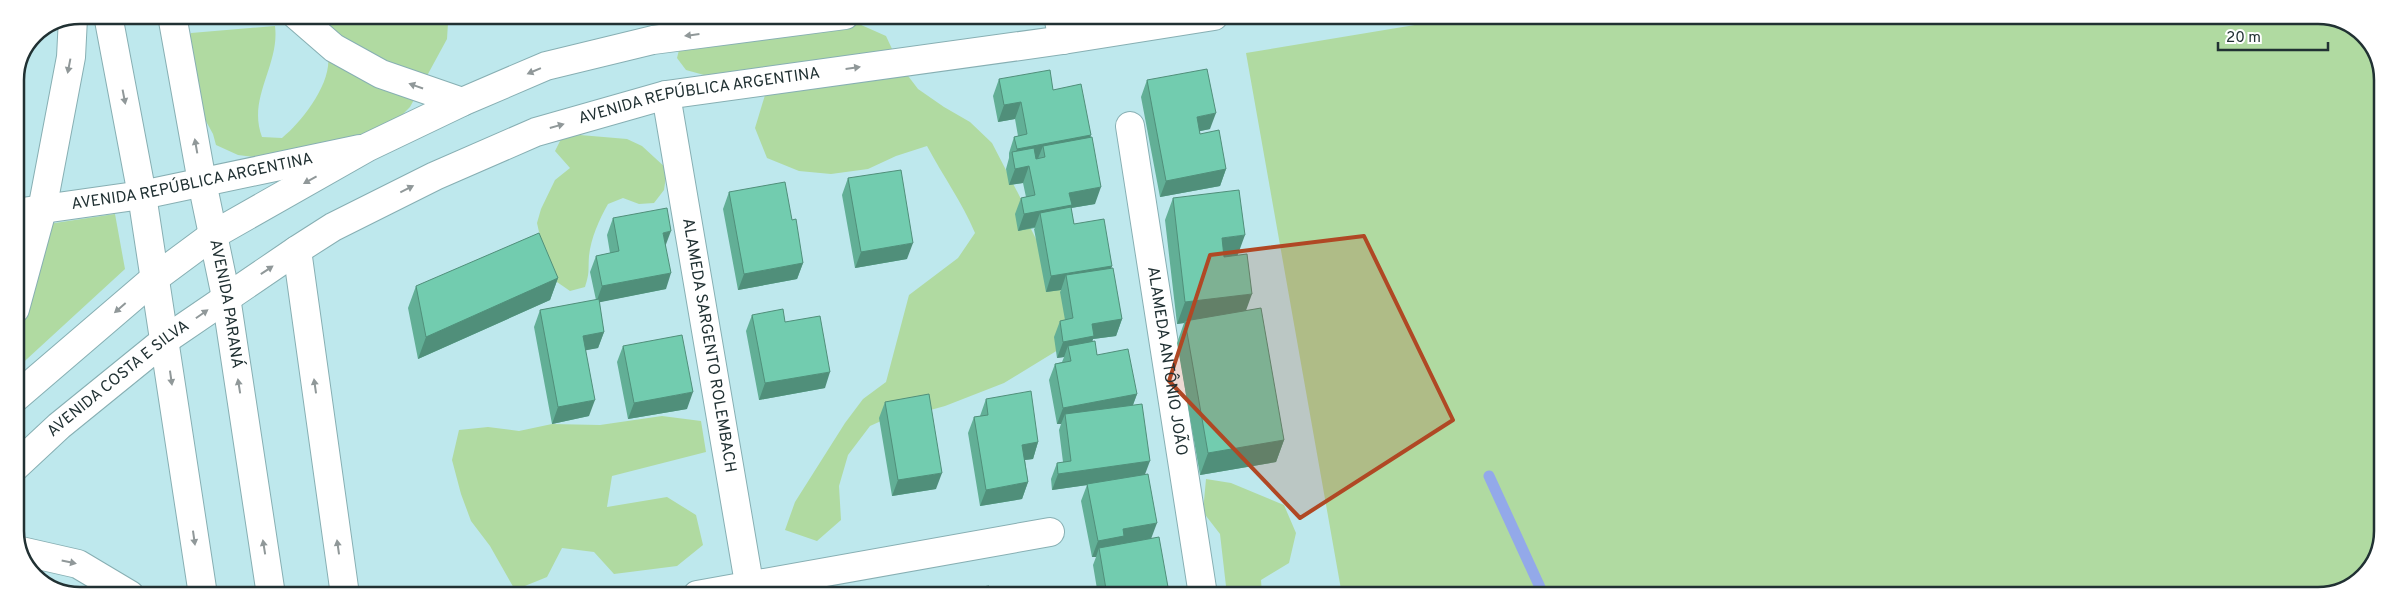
<svg xmlns="http://www.w3.org/2000/svg" width="2398" height="611" viewBox="0 0 2398 611" font-family="Overpass,sans-serif">
<style>
.green{fill:#b0daa1}
.lines{fill:none;stroke-linecap:round;stroke-linejoin:round}
.stream{stroke:#93a9e9;stroke-width:11}
.minor-casing{stroke:#87afb3;stroke-width:30}
.secondary-casing{stroke:#87afb3;stroke-width:30}
.primary-casing{stroke:#87afb3;stroke-width:30}
.minor{stroke:#fff;stroke-width:28}
.secondary{stroke:#fff;stroke-width:28}
.primary{stroke:#fff;stroke-width:28}
.wall{fill:#62af96}
.shaded-wall{fill:#508f7a}
.building{fill:#72ccaf;stroke:#508f7a}
.oneway{fill:#909899}
.marked{fill:#b04824;fill-opacity:0.2;stroke:#b04824;stroke-width:4;stroke-linejoin:round}
.labels{text-anchor:middle;dominant-baseline:central;stroke-width:4;stroke-linejoin:round;paint-order:stroke}
.street-label{font-size:16px;fill:#213133;stroke:#fff}
.rim{fill:none;stroke:#213133;stroke-width:2.5}
</style>
<rect width="100%" height="100%" fill="#bee8ed"/>
<path class="green" d="M318,15H443L448,23L447,39L410,107L399,118L367,137L263,158L238,155L216,145L213,134L196,103L185,43L191,33L275,26C280,65 247,98 262,137L282,138C302,122 332,83 328,56C326,42 319,30 318,15Z
M1469,16H2331L2367,37L2383,76L2382,544L2361,580L2318,596L1342,595L1246,53Z
M833,22L859,24L886,36L899,64L918,89L944,107L970,122L992,143L1021,199L1030,227L1060,287L1068,322L1058,350L1004,383L945,406L916,414L901,412L870,426L848,455L839,486L841,520L817,541L785,530L795,502L845,423L863,399L886,382L909,295L958,258L975,233C962,202 943,176 927,146L896,156L868,169L831,174L799,171L767,158L755,128L765,95L742,73L704,75L686,70L677,58L681,42Z
M580,135L627,139L642,146L667,169L664,190L654,203L639,204L623,198L608,204C599,220 591,238 589,256C588,270 590,272 585,287L570,291L557,282L547,268L537,223L541,209L555,180L570,168L555,151L562,137Z
M115,214L125,269L15,370V229Z
M662,416L701,421L706,452L612,476L607,507L667,497L696,515L703,545L677,566L614,574L594,552L562,548L547,577L515,590L490,546L471,521L461,494L452,460L459,430L488,427L519,431L552,424L600,425Z
M1206,479L1231,483L1284,505L1296,533L1289,563L1261,580L1262,595H1227L1220,534L1203,512Z"/>
<g class="lines">
<path class="stream" d="M1489,476L1544,596"/>
<g class="minor-casing">
<g id="minor">
<path d="M1058,16L1063,40"/>
<path id="s1" d="M666,95L751,595"/>
<path id="s2" d="M1130,126L1203,595"/>
<path d="M697,595L1050,532"/>
</g>
</g>
<g class="secondary-casing">
<g id="secondary">
<path id="s3" d="M15,213L142,195L360,149"/>
</g>
</g>
<g class="primary-casing">
<g id="primary">
<path d="M108,15L142,195L203,595"/>
<path id="s4" d="M172,15L202,182L226,297L271,595"/>
<path d="M296,15L334,48L381,74L462,102"/>
<path d="M297,250L345,595"/>
<path d="M15,309L42,210L71,57L73,18"/>
<path d="M15,398L155,278L213,235L368,147L462,102L546,66L653,40L845,15"/>
<path id="s5" d="M15,467L59,426L165,340L297,250L333,227L435,176L536,132L666,95L1063,40L1214,16"/>
<path d="M21,551L78,564L130,595"/>
</g>
</g>
<use href="#minor" class="minor"/>
<use href="#secondary" class="secondary"/>
<use href="#primary" class="primary"/>
</g>
<path class="wall" d="M999,79L1053,90L1091,137L1095,204L1071,208L1074,224L1112,266L1111,268L1122,319L1116,336L1093,339L1092,342L1097,355L1137,394L1133,405L1145,474L1151,539L1168,587L1165,595H1098L1093,565L1096,557H1092L1081,501L1087,485L1052,490L1051,479L1057,463L1063,462L1059,430L1061,424H1057L1049,380L1055,364L1062,362L1064,357L1057,358L1054,337L1060,321L1065,320L1060,292L1061,290L1046,292L1034,229L1035,228L1018,231L1015,214L1021,198L1026,197L1023,183L1009,185L1006,169L1009,158V153L1014,137L1018,136L1015,119L998,122L993,96Z
M1147,80L1210,129L1200,131V134L1226,169L1220,186L1160,197L1141,97Z
M848,178L907,259L855,268L842,195Z
M729,192L792,220L803,263L797,279L738,290L723,209Z
M1173,198L1237,256L1246,310L1284,440L1276,462L1200,475L1177,343L1184,323L1177,324L1165,220Z
M613,218L666,245V289L599,302L604,332L598,348L585,350L589,416L552,424L534,327L540,310L596,300L590,272L596,256L610,253L607,235Z
M558,278L550,300L418,359L408,308L416,286Z
M752,315L785,322L825,388L759,400L746,331Z
M623,346L687,409L628,419L617,362Z
M986,399L1038,442L1033,459L1025,460L1028,482L1022,499L980,506L968,433L974,417L980,416Z
M885,402L936,489L892,496L879,418Z"/>
<path class="shaded-wall" d="M1021,102L1015,119L998,122L1004,105Z
M1216,113L1210,129L1191,133L1197,117Z
M1091,135L1085,152L1045,157L1043,146L1037,161L1013,159L1017,149Z
M1029,166L1023,183L1009,185L1015,169Z
M1226,169L1220,186L1160,197L1166,181Z
M1101,187L1095,204L1071,208L1040,213L1035,227L1018,231L1024,214L1069,193Z
M671,231L665,247L663,233Z
M1245,235L1237,257L1214,260L1222,238Z
M913,243L907,259L855,268L861,252Z
M803,263L797,279L738,290L744,274Z
M1112,266L1106,282L1066,275L1061,290L1046,292L1051,276Z
M671,273L666,289L596,303L602,286Z
M558,278L550,300L418,359L426,337Z
M1252,294L1244,316L1185,321L1184,323L1177,324L1185,302Z
M1122,319L1116,336L1093,339L1088,353L1068,346L1064,357L1057,358L1063,342L1092,324Z
M604,332L598,348L577,352L583,336Z
M830,372L825,388L759,400L765,383Z
M693,392L687,409L628,419L634,403Z
M1137,394L1131,410L1065,414L1061,424H1057L1063,408Z
M595,400L589,416L552,424L558,407Z
M1284,440L1276,462L1200,475L1208,453Z
M1038,442L1033,459L1016,461L1022,445Z
M1150,461L1144,477L1052,490L1058,474Z
M942,473L936,489L892,496L898,480Z
M1028,482L1022,499L980,506L986,490Z
M1157,523L1151,539L1099,548L1096,557H1092L1098,541L1123,529Z
M1168,587L1165,595H1133L1134,593Z"/>
<path class="building" d="M1207,69L1216,113L1197,117L1200,134L1219,130L1226,169L1166,181L1147,80Z
M1050,70L1053,90L1081,84L1091,135L1017,149L1014,137L1027,134L1021,102L1004,105L999,79Z
M1092,137L1101,187L1069,193L1072,205L1024,214L1021,198L1035,195L1029,166L1015,169L1012,152L1034,148L1036,159L1045,157L1043,146Z
M901,170L913,243L861,252L848,178Z
M785,182L792,220L796,219L803,263L744,274L729,192Z
M1239,190L1245,235L1222,238L1224,257L1247,254L1252,294L1185,302L1173,198Z
M1071,207L1074,224L1104,219L1112,266L1051,276L1040,213Z
M667,208L671,231L663,233L671,273L602,286L596,256L619,251L613,218Z
M539,233L558,278L426,337L416,286Z
M1113,268L1122,319L1092,324L1094,336L1063,342L1060,321L1073,318L1066,275Z
M599,299L604,332L583,336L595,400L558,407L540,310Z
M1261,308L1284,440L1208,453L1185,321Z
M783,309L785,322L820,316L830,372L765,383L752,315Z
M682,335L693,392L634,403L623,346Z
M1095,341L1097,355L1128,349L1137,394L1063,408L1055,364L1071,361L1068,346Z
M1031,391L1038,442L1022,445L1028,482L986,490L974,417L988,415L986,399Z
M929,394L942,473L898,480L885,402Z
M1142,404L1150,461L1058,474L1057,463L1071,461L1065,414Z
M1148,474L1157,523L1123,529L1124,536L1098,541L1087,484Z
M1159,537L1168,587L1134,593L1135,595H1107L1099,548Z
M989,586L990,595H927Z"/>
<defs><path id="oneway-solid" d="M-6-.8H1V-3.2L6.5 0L1 3.2V.8H-6Z" transform="scale(1.25)"/></defs>
<g class="oneway">
<use href="#oneway-solid" transform="translate(692 35) rotate(173)"/>
<use href="#oneway-solid" transform="translate(69 66) rotate(101)"/>
<use href="#oneway-solid" transform="translate(853 68) rotate(-8)"/>
<use href="#oneway-solid" transform="translate(534 71) rotate(157)"/>
<use href="#oneway-solid" transform="translate(416 86) rotate(-161)"/>
<use href="#oneway-solid" transform="translate(124 97) rotate(79)"/>
<use href="#oneway-solid" transform="translate(557 126) rotate(-16)"/>
<use href="#oneway-solid" transform="translate(196 146) rotate(-100)"/>
<use href="#oneway-solid" transform="translate(310 180) rotate(151)"/>
<use href="#oneway-solid" transform="translate(407 189) rotate(-27)"/>
<use href="#oneway-solid" transform="translate(267 270) rotate(-34)"/>
<use href="#oneway-solid" transform="translate(120 308) rotate(139)"/>
<use href="#oneway-solid" transform="translate(202 314) rotate(-35)"/>
<use href="#oneway-solid" transform="translate(171 378) rotate(82)"/>
<use href="#oneway-solid" transform="translate(239 386) rotate(-99)"/>
<use href="#oneway-solid" transform="translate(315 386) rotate(-98)"/>
<use href="#oneway-solid" transform="translate(194 538) rotate(82)"/>
<use href="#oneway-solid" transform="translate(264 547) rotate(-99)"/>
<use href="#oneway-solid" transform="translate(338 547) rotate(-98)"/>
<use href="#oneway-solid" transform="translate(69 562) rotate(12)"/>
</g>
<path class="marked" d="M1364,236L1453,420L1300,518L1169,381L1210,255Z"/>
<g class="labels">
<g class="street-label">
<text stroke="none"><textPath href="#s5" startOffset="791">AVENIDA REPÚBLICA ARGENTINA</textPath></text>
<text stroke="none"><textPath href="#s3" startOffset="180">AVENIDA REPÚBLICA ARGENTINA</textPath></text>
<text stroke="none"><textPath href="#s4" startOffset="294">AVENIDA PARANÁ</textPath></text>
<text stroke="none"><textPath href="#s1" startOffset="254">ALAMEDA SARGENTO ROLEMBACH</textPath></text>
<text stroke="none"><textPath href="#s2" startOffset="238">ALAMEDA ANTÔNIO JOÃO</textPath></text>
<text stroke="none"><textPath href="#s5" startOffset="136">AVENIDA COSTA E SILVA</textPath></text>
</g>
</g>
<path d="M0 0H2398V611H0ZM80 24H2318A56 56 0 0 1 2374 80V531A56 56 0 0 1 2318 587H80A56 56 0 0 1 24 531V80A56 56 0 0 1 80 24Z" fill="#fff" fill-rule="evenodd"/>
<path class="rim" d="M80 24H2318A56 56 0 0 1 2374 80V531A56 56 0 0 1 2318 587H80A56 56 0 0 1 24 531V80A56 56 0 0 1 80 24Z"/>
<path d="M2218 42v8h110v-8" fill="none" stroke="#213133" stroke-width="2.5"/>
<text x="2226" y="42" font-size="15" fill="#213133" stroke="#ffffff" stroke-width="4" paint-order="stroke">20 m</text>
</svg>
